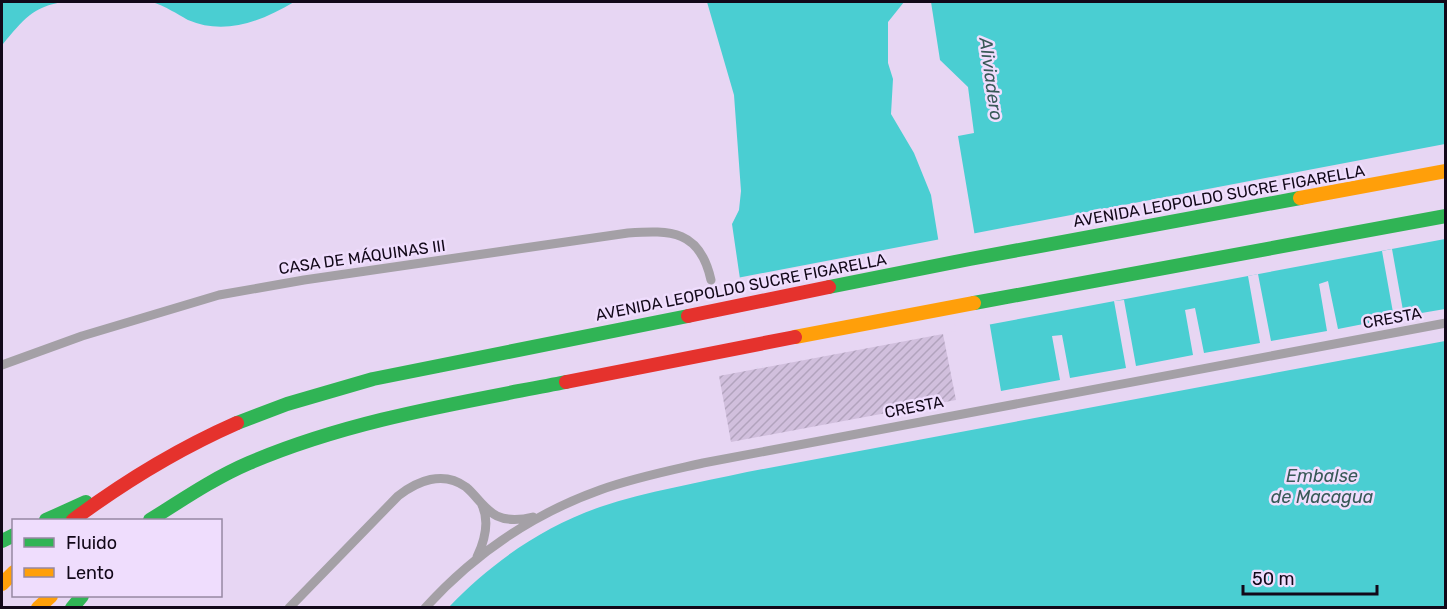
<svg xmlns="http://www.w3.org/2000/svg" width="1447" height="609" viewBox="0 0 1447 609" font-family="Rubik,sans-serif">
<style>
.water{fill:#4aced2}
.pier{fill:#e7d6f3}
.building{fill:url(#building-hatch)}
.lines{fill:none;stroke-linecap:round;stroke-linejoin:round}
.lane{stroke:#a4a0a6;stroke-width:9}
.fast{stroke:#30b455;stroke-width:14}
.slow{stroke:#ff9f0a;stroke-width:14}
.jam{stroke:#e5322d;stroke-width:14}
.labels{text-anchor:middle;dominant-baseline:central;stroke-width:5;stroke-linejoin:round;paint-order:stroke}
.street-label{font-size:16px;fill:#120819;stroke:#efddfd}
.water-label{font-size:18px;font-style:italic;fill:#385957;stroke:#efddfd}
</style>
<defs>
<pattern id="building-hatch" width="6" height="6" patternUnits="userSpaceOnUse" patternTransform="scale(1.5)"><rect width="6" height="6" fill="#d1bfdd"/><path d="M-1 1l2-2M0 6l6-6M5 7l2-2" fill="none" stroke="#b2a3bd"/></pattern>
</defs>
<rect width="100%" height="100%" fill="#e7d6f3"/>
<path class="water" d="M2,2H64C33,6 23,20 3,44L2,43Z
M122,2H294C262,21 225,36 188,20C179,15 160,3 150,2C139,2 134,4 122,2Z
M707,2H904L888,22V63L893,79L891,114L914,153L931,195L953,330L753,368L732,224L739,210L741,191L734,95Z
M931,2H1445V309L1404,316L1392,249L1382,251L1394,318L1338,329L1328,281L1319,284L1327,331L1271,341L1258,274L1248,276L1260,343L1204,353L1195,308L1185,310L1193,355L1136,366L1124,300L1114,301L1126,368L1070,378L1062,335L1052,336L1060,380L1001,391L958,136L974,133L968,87L940,60Z
M1445,341V607H449C491,563 542,527 600,507C648,491 698,483 747,472Z"/>
<path class="pier" d="M1445,144V239L987,325L971,234Z
M941,239L956,331L751,369L737,278Z"/>
<path class="building" d="M943,334L956,400L731,442L719,376Z"/>
<g class="lines">
<path class="lane" d="M2,365L82,336L219,295L304,280L628,233C671,230 700,230 711,280
M477,557C485,540 490,522 482,505
M289,608L398,496C417,481 443,470 466,487C477,496 483,509 497,516C507,521 522,520 533,517
M425,608C473,555 533,514 600,490C633,478 668,471 703,463L1446,323"/>
<path class="fast" d="M829,287L970,259L1300,198
M974,303L1446,216
M237,423L287,404L373,379L688,316
M46,520L86,502
M150,520C182,500 214,478 249,463C349,420 459,403 566,382
M2,541L14,535
M72,608L82,596"/>
<path class="slow" d="M1300,198L1446,171
M795,337L974,303
M2,584L14,572
M38,608L51,596"/>
<path class="jam" d="M688,316L829,287
M566,382L795,337
M73,520C124,482 178,449 237,423"/>
</g>
<g class="labels">
<g class="street-label">
<text transform="translate(1219 196) rotate(-10)">AVENIDA LEOPOLDO SUCRE FIGARELLA</text>
<text transform="translate(362 257) rotate(-8)">CASA DE MÁQUINAS III</text>
<text transform="translate(741 287) rotate(-11)">AVENIDA LEOPOLDO SUCRE FIGARELLA</text>
<text transform="translate(1392 318) rotate(-10)">CRESTA</text>
<text transform="translate(914 407) rotate(-11)">CRESTA</text>
</g>
<g class="water-label">
<text transform="translate(991 79) rotate(82)">Aliviadero</text>
<text x="1322" y="476">Embalse<tspan x="1322" dy="21">de Macagua</tspan></text>
</g>
</g>
<rect width="1447" height="609" fill="none" stroke="#120819" stroke-width="6"/>
<rect x="12" y="519" width="210" height="78" fill="#efddfd" stroke="#9788a2" stroke-width="1.5"/>
<rect x="24" y="538" width="30" height="9" fill="#30b455" stroke="#9788a2" stroke-width="1.5"/>
<text x="66" y="549" font-size="18" fill="#120819">Fluido</text>
<rect x="24" y="568" width="30" height="9" fill="#ff9f0a" stroke="#9788a2" stroke-width="1.5"/>
<text x="66" y="579" font-size="18" fill="#120819">Lento</text>
<path d="M1243 585v9h134v-9" fill="none" stroke="#120819" stroke-width="3"/>
<text x="1252" y="585" font-size="18" fill="#120819" stroke="#efddfd" stroke-width="4.5" paint-order="stroke">50 m</text>
</svg>
